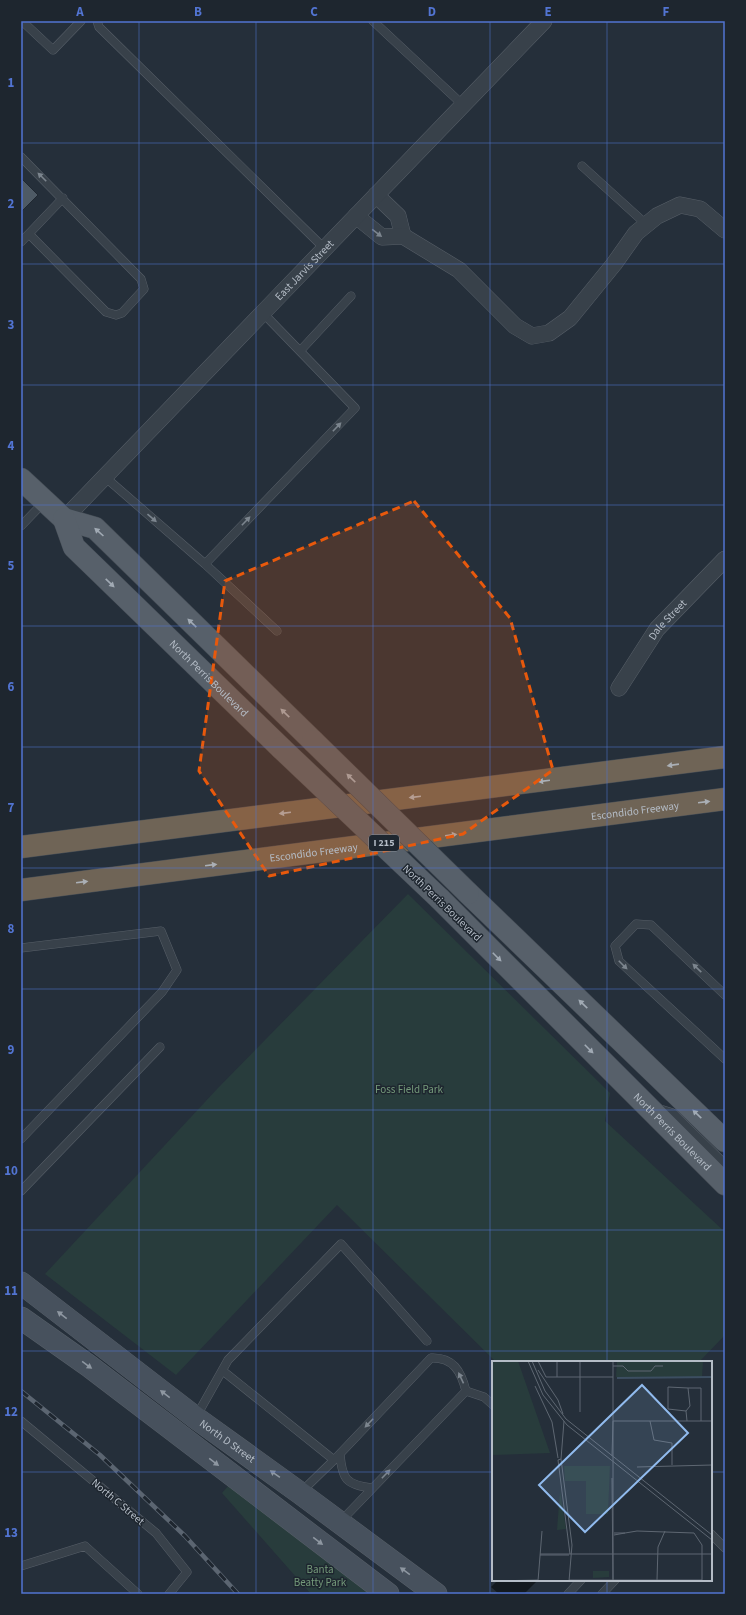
<svg xmlns="http://www.w3.org/2000/svg" width="746" height="1615" viewBox="0 0 746 1615" font-family="'Source Sans 3',sans-serif">
<style>
.green{fill:#283c3c}
.shadow{fill:#0007}
.building{fill:#4e5a65;stroke:#202831}
.lines{fill:none;stroke-linecap:round;stroke-linejoin:round}
.lane-casing{stroke:#575f68;stroke-width:9}
.street-casing{stroke:#575f68;stroke-width:17}
.secondary-casing{stroke:#575f68;stroke-width:23}
.primary-casing{stroke:#424a53;stroke-width:23}
.highway-casing{stroke:#444c55;stroke-width:23}
.lane{stroke:#38414a;stroke-width:8}
.street{stroke:#38414a;stroke-width:16}
.secondary{stroke:#47515d;stroke-width:22}
.primary{stroke:#57606a;stroke-width:22}
.highway{stroke:#6f6456;stroke-width:22}
.rail-casing{stroke:#5b6571;stroke-width:4.5}
.rail{stroke:#1e262f;stroke-width:3;stroke-dasharray:9;stroke-linecap:butt}
.primary-bridge-casing{stroke:#424a53;stroke-width:23;stroke-linecap:butt}
.primary-bridge{stroke:#57606a;stroke-width:22}
.oneway{fill:#7c858e}
.oneway2{fill:#a1aab4}
.oneway3{fill:#aaafb5}
.oneway4{fill:#8e97a1}
.marked{fill:#e8590c;fill-opacity:0.2;stroke:#e8590c;stroke-width:3;stroke-dasharray:8 5;stroke-linejoin:round}
.grid{fill:none;stroke:#5274d2;stroke-width:1;stroke-opacity:0.55}
.labels{text-anchor:middle;dominant-baseline:central;stroke-width:3;stroke-linejoin:round;paint-order:stroke}
.shield{fill:#1e262f;stroke:#878f99;stroke-width:1}
.shield-label{font-size:10px;font-weight:bold;fill:#b4bcc6}
.street-label{font-size:11px;fill:#b4bcc6;stroke:#1e262f}
.park-label{font-size:11px;fill:#74997a;stroke:#1e262f}
.inset-river{fill:none;stroke:#3c4e61;stroke-width:2}
.inset-road{fill:none;stroke:#5e6772;stroke-width:1}
.view{fill:#91bbee;fill-opacity:0.15;stroke:#91bbee;stroke-width:2}
.inset-edge{fill:none;stroke:#b4bcc6;stroke-width:2}
.neatline{fill:none;stroke:#5274d2;stroke-width:1.5}
.grid-label{font-size:13px;text-anchor:middle;font-weight:bold;fill:#5274d2}
</style>
<rect width="100%" height="100%" fill="#252f3a"/>
<path class="green" d="M408,894L610,1093L605,1121L725,1232V1335L699,1362H496L337,1205L176,1375L45,1274L218,1088Z
M229,1485L374,1594H311L222,1493Z"/>
<path class="shadow" d="M498,1580H538L524,1594H499L491,1587Z"/>
<path class="building" d="M21,178L38,195L21,212Z"/>
<g class="lines">
<g class="lane-casing">
<path id="lane" d="M22,21L53,50L81,21
M97,21L99,27L325,249
M373,21L463,105
M21,157L141,279L144,289L122,313L116,315L106,312L29,234
M582,166L647,225
M21,242L63,198
M300,351L351,296
M105,477L205,564L355,408L263,313
M21,526L44,502
M205,564L277,631
M21,948L161,931L177,970L162,992L21,1139
M725,995L651,925L636,924L615,946L619,961L725,1059
M657,1108L673,1113L725,1164
M21,1191L160,1047
M223,1371L334,1460
M466,1391L484,1397L493,1405
M196,1417L228,1360L341,1244L427,1341
M21,1421L156,1533L187,1572L169,1594
M340,1454C342,1479 346,1485 372,1488
M301,1492L334,1460L431,1358C453,1357 461,1371 466,1391L340,1522
M711,1534L725,1548
M21,1566L85,1546L138,1594
M568,1594L581,1580
M602,1594L615,1580"/>
</g>
<g class="street-casing">
<g id="street">
<path d="M376,195L398,216L403,236"/>
<path d="M356,216L382,237L403,236L459,270L515,326L532,336L549,333L570,318L614,264L636,233L657,216L680,205L700,209L725,230"/>
<path id="s1" d="M64,519L544,21"/>
<path id="s2" d="M619,688L657,629L725,559"/>
</g>
</g>
<g class="secondary-casing">
<g id="secondary">
<path id="s3" d="M21,1283L196,1418L300,1493L436,1594"/>
<path d="M21,1318L89,1366L388,1594"/>
</g>
</g>
<g class="primary-casing">
<g id="primary">
<path d="M21,479L64,519L95,528L313,741"/>
<path id="s4" d="M64,519L74,547L281,748"/>
<path d="M468,893L725,1141"/>
<path id="s5" d="M440,899L725,1184"/>
</g>
</g>
<g class="highway-casing">
<g id="highway">
<path d="M21,847L725,757"/>
<path id="s6" d="M21,890L725,799"/>
</g>
</g>
<use href="#lane" class="lane"/>
<use href="#street" class="street"/>
<use href="#secondary" class="secondary"/>
<use href="#primary" class="primary"/>
<use href="#highway" class="highway"/>
<g class="rail-casing">
<path id="rail" d="M21,1391L100,1455L185,1536L238,1594"/>
</g>
<use href="#rail" class="rail"/>
<g class="primary-bridge-casing">
<path id="primary-bridge" d="M313,741L468,893
M281,748L440,899"/>
</g>
<use href="#primary-bridge" class="primary-bridge"/>
</g>
<defs><path id="oneway-solid" d="M-6-.8H1V-3.2L6.5 0L1 3.2V.8H-6Z"/></defs>
<g class="oneway">
<use href="#oneway-solid" transform="translate(42 177) rotate(-135)"/>
<use href="#oneway-solid" transform="translate(377 233) rotate(37)"/>
<use href="#oneway-solid" transform="translate(337 427) rotate(-46)"/>
<use href="#oneway-solid" transform="translate(152 518) rotate(41)"/>
<use href="#oneway-solid" transform="translate(246 521) rotate(-46)"/>
<use href="#oneway-solid" transform="translate(623 965) rotate(45)"/>
<use href="#oneway-solid" transform="translate(697 968) rotate(-136)"/>
<use href="#oneway-solid" transform="translate(461 1378) rotate(-115)"/>
<use href="#oneway-solid" transform="translate(369 1423) rotate(134)"/>
<use href="#oneway-solid" transform="translate(386 1474) rotate(-46)"/>
</g>
<g class="oneway2">
<use href="#oneway-solid" transform="translate(99 532) rotate(-138)"/>
<use href="#oneway-solid" transform="translate(110 583) rotate(44)"/>
<use href="#oneway-solid" transform="translate(192 623) rotate(-136)"/>
<use href="#oneway-solid" transform="translate(285 713) rotate(-136)"/>
<use href="#oneway-solid" transform="translate(351 778) rotate(-136)"/>
<use href="#oneway-solid" transform="translate(497 957) rotate(45)"/>
<use href="#oneway-solid" transform="translate(583 1004) rotate(-136)"/>
<use href="#oneway-solid" transform="translate(589 1049) rotate(45)"/>
<use href="#oneway-solid" transform="translate(697 1114) rotate(-136)"/>
</g>
<g class="oneway3">
<use href="#oneway-solid" transform="translate(673 765) rotate(172)"/>
<use href="#oneway-solid" transform="translate(544 781) rotate(173)"/>
<use href="#oneway-solid" transform="translate(415 797) rotate(173)"/>
<use href="#oneway-solid" transform="translate(704 802) rotate(-7)"/>
<use href="#oneway-solid" transform="translate(285 813) rotate(173)"/>
<use href="#oneway-solid" transform="translate(451 835) rotate(-7)"/>
<use href="#oneway-solid" transform="translate(211 865) rotate(-7)"/>
<use href="#oneway-solid" transform="translate(82 882) rotate(-7)"/>
</g>
<g class="oneway4">
<use href="#oneway-solid" transform="translate(62 1315) rotate(-142)"/>
<use href="#oneway-solid" transform="translate(87 1365) rotate(36)"/>
<use href="#oneway-solid" transform="translate(165 1394) rotate(-142)"/>
<use href="#oneway-solid" transform="translate(214 1462) rotate(37)"/>
<use href="#oneway-solid" transform="translate(275 1474) rotate(-145)"/>
<use href="#oneway-solid" transform="translate(318 1541) rotate(37)"/>
<use href="#oneway-solid" transform="translate(405 1571) rotate(-144)"/>
</g>
<path class="marked" d="M414,501L510,618L553,770L463,834L269,876L199,771L225,581Z"/>
<path class="grid" d="M139,21V1594M256,21V1594M373,21V1594M490,21V1594M607,21V1362M21,143H725M21,264H725M21,385H725M21,505H725M21,626H725M21,747H725M21,868H725M21,989H725M21,1110H725M21,1230H725M21,1351H725M21,1472H493M711,1472H725M607,1580V1594"/>
<g class="labels">
<rect class="shield" x="369" y="835" width="30" height="16" rx="3"/>
<g class="shield-label">
<text x="384" y="843">I 215</text>
</g>
<g class="street-label">
<text stroke="none"><textPath href="#s1" startOffset="346">East Jarvis Street</textPath></text>
<text stroke="none"><textPath href="#s2" startOffset="84">Dale Street</textPath></text>
<text stroke="none"><textPath href="#s4" startOffset="218">North Perris Boulevard</textPath></text>
<text stroke="none"><textPath href="#s6" startOffset="619">Escondido Freeway</textPath></text>
<text stroke="none"><textPath href="#s6" startOffset="295">Escondido Freeway</textPath></text>
<text transform="translate(442 903) rotate(44)">North Perris Boulevard</text>
<text stroke="none"><textPath href="#s5" startOffset="329">North Perris Boulevard</textPath></text>
<text stroke="none"><textPath href="#s3" startOffset="260">North D Street</textPath></text>
<text transform="translate(118 1502) rotate(40)">North C Street</text>
</g>
<g class="park-label">
<text x="409" y="1089">Foss Field Park</text>
<text x="320" y="1569">Banta<tspan x="320" dy="13">Beatty Park</tspan></text>
</g>
</g>
<g transform="translate(492 1361)">
<rect width="220" height="220" fill="#252f3a"/>
<path d="M0,0H26L58,92L0,94ZM125,0H211L210,16H124ZM72,105H118L116,153H94V120H73ZM68,130L74,168L65,169ZM101,210H117V216L101,217Z" fill="#283c3c"/>
<path class="inset-river" d="M125,17L220,16"/>
<path class="inset-road" d="M36,0L51,34L75,64L220,179M40,0L53,30L74,58L220,174M46,0L54,16H121M65,0V16M121,0V220M121,5H131L136,10H159L163,5H171M46,9L66,39L71,53M43,25L60,61L66,97M196,27H209V60M194,50L176,48V26L196,27L198,45L194,50L195,60M88,51V0M121,60H220M158,60L162,79L180,82V104M120,95L121,60M69,98L72,60M145,106L220,104M120,117L121,219M122,172H133L122,174M133,172L145,170L202,172L210,184V219M48,193H78M78,193H220M48,194H77M77,219H210M165,219L166,186L173,170M0,220L46,219M46,220L50,170M77,220L80,184L69,98L66,99L78,193"/>
<path class="view" d="M150,24L196,72L93,171L47,124Z"/>
<rect width="220" height="220" class="inset-edge"/>
</g>
<rect width="746" height="1615" fill="none" stroke="#1e262f" stroke-width="44"/>
<rect x="22" y="22" width="702" height="1571" class="neatline"/>
<g class="grid-label">
<text x="80" y="16">A</text>
<text x="198" y="16">B</text>
<text x="314" y="16">C</text>
<text x="432" y="16">D</text>
<text x="548" y="16">E</text>
<text x="666" y="16">F</text>
<text x="11" y="87">1</text>
<text x="11" y="208">2</text>
<text x="11" y="329">3</text>
<text x="11" y="450">4</text>
<text x="11" y="570">5</text>
<text x="11" y="691">6</text>
<text x="11" y="812">7</text>
<text x="11" y="933">8</text>
<text x="11" y="1054">9</text>
<text x="11" y="1175">10</text>
<text x="11" y="1295">11</text>
<text x="11" y="1416">12</text>
<text x="11" y="1537">13</text>
</g>
</svg>
